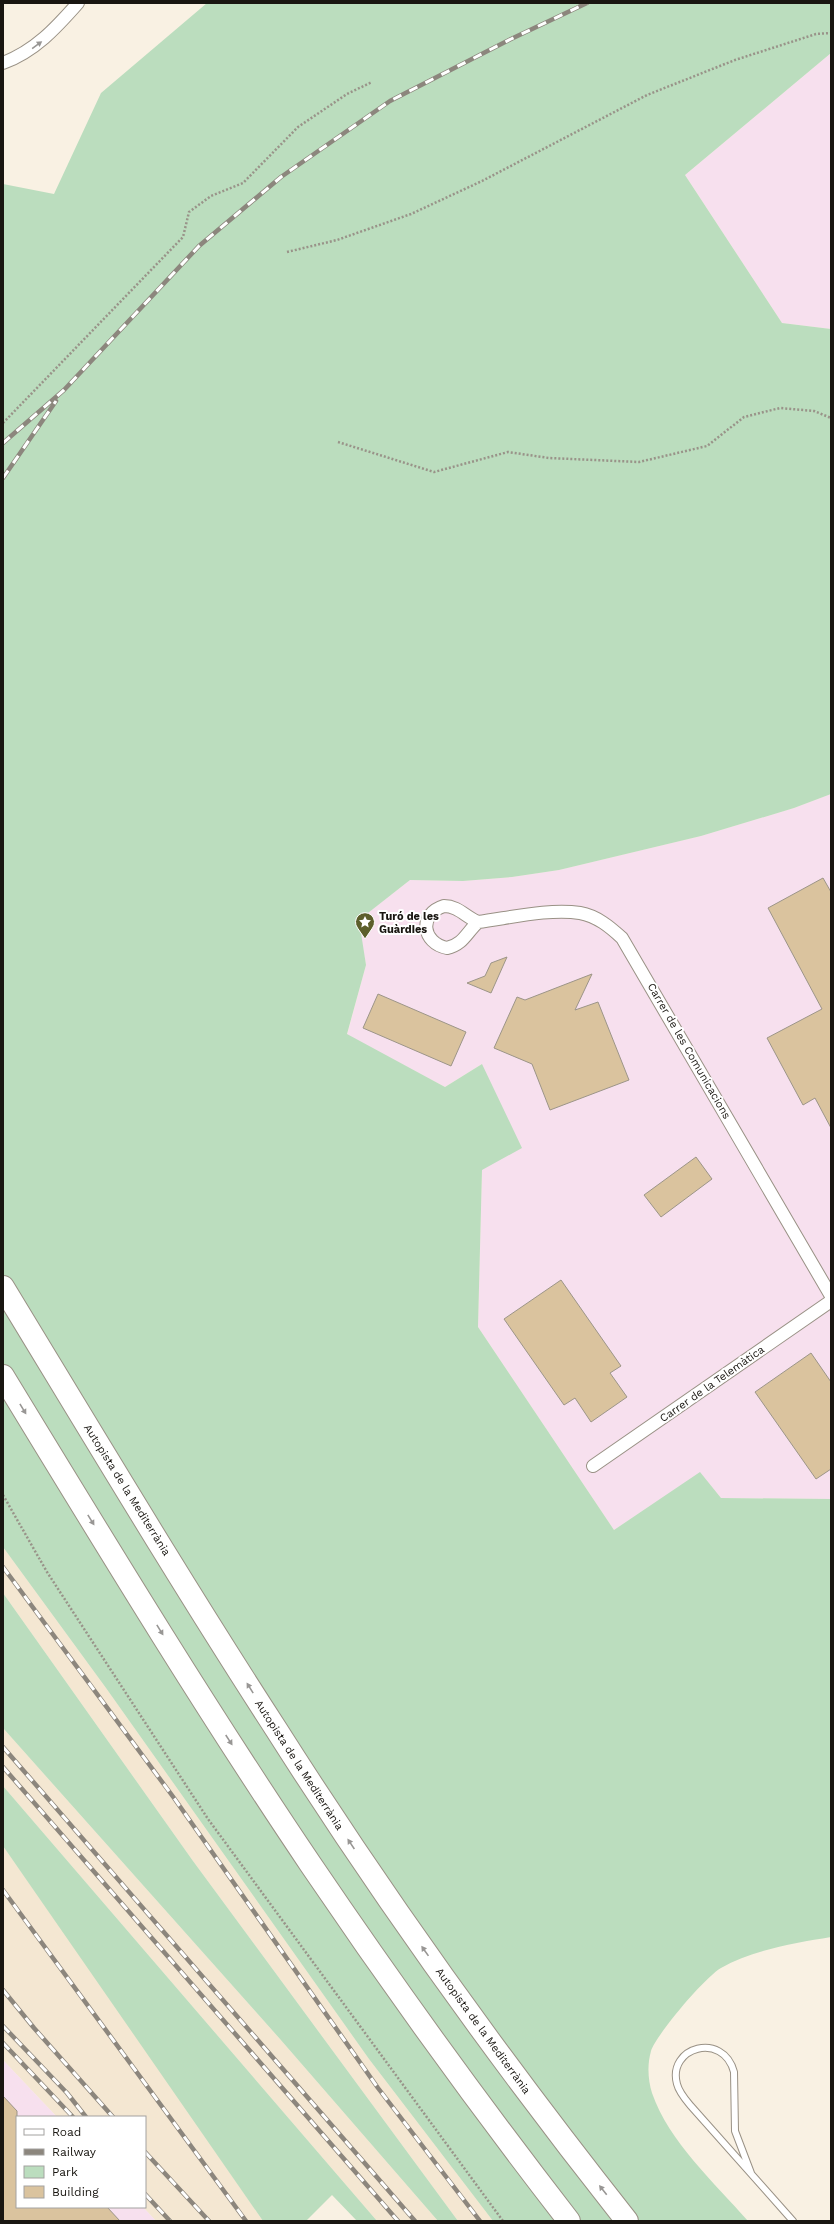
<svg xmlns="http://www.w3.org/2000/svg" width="834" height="2224" viewBox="0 0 834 2224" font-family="'Work Sans',sans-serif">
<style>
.built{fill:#f4e7d2}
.industrial{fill:#f7e0ee}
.green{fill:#bbddbe}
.building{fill:#dac39e;stroke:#9c9588}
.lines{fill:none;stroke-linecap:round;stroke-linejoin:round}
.service-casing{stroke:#999185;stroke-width:8}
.minor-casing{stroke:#999185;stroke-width:14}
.motorway-casing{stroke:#999185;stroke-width:24}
.path{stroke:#999389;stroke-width:2.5;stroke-dasharray:2 2;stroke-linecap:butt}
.service{stroke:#fff;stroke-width:6}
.minor{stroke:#fff;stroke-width:12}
.motorway{stroke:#fff;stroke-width:22}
.rail-casing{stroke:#8c867d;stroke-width:4.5}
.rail{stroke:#fff;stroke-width:3;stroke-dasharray:9;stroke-linecap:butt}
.oneway{fill:#989694}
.labels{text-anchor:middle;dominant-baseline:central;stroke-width:4;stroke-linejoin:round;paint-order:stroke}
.poi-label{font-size:11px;font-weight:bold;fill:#191611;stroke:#fff;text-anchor:start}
.street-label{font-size:11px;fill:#191611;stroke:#fff}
</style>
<rect width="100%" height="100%" fill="#f9f1e3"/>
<path class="built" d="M3,1547L106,1688L369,2059L493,2221H458L193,1861L3,1593Z
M3,1728L280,2039L438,2221H377L3,1786Z
M3,1846L109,1997L263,2221H156L143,2207H145V2117H57L3,2060Z"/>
<path class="industrial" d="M831,53V329L782,323L685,175Z
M831,794V1499L721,1498L700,1473L614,1530L478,1327L482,1170V1064L445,1087L347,1035L366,965L358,920L410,880L463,881L512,877L559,870L701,836L794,808Z
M3,2060L57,2117H17V2207H143L156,2221H3Z"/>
<path class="green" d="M207,3H831V53L685,175L782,323L831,329V794L794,808L701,836L559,870L512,877L463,881L410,880L359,920L366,965L347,1034L445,1087L482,1064L522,1148L482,1170L478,1327L614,1530L700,1472L721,1498L831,1499V1937C795,1943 752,1950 721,1968C705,1977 656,2035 651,2051C647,2065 648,2080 652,2093C669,2142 714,2182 748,2221H493L369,2059L106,1688L3,1547V184L54,194L101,93Z
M3,1593L193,1861L458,2221H438L280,2039L3,1728Z
M3,1786L377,2221H357L332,2195L306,2221H263L3,1846Z"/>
<path class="building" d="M823,878L831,892V1128L815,1098L803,1105L767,1038L822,1009L768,908Z
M507,957L491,993L467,983L485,976L491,963Z
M592,974L575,1010L598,1002L629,1080L550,1110L532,1064L494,1048L517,997L525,1000Z
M378,994L466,1032L451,1066L363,1028Z
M696,1157L712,1179L661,1217L644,1195Z
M561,1280L621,1366L610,1373L627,1397L591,1422L575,1398L564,1405L504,1319Z
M811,1353L831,1382V1469L816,1479L755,1392Z
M3,2096L17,2111V2207H107L120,2221H3Z"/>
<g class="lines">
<g class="service-casing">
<path id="service" d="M751,2173L735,2131L734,2072C723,2031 667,2047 677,2084C679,2092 685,2099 690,2105L793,2221"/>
</g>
<g class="minor-casing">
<path id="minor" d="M3,63C35,51 56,28 78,3
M444,906C458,906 466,917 478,922C467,932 463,945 447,948C422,943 418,914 444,906Z
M478,922C509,918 550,908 580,913C597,916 610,927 622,938L831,1296
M593,1466L831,1301"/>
</g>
<g class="motorway-casing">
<path id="motorway" d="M3,1287C93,1435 182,1584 276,1729C384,1899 502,2063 627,2221
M3,1376C103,1540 203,1705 311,1865C393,1986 479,2105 569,2221"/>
</g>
<path class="path" d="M287,252L337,240L411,214L482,181L647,95L735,60L816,34L831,33
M3,423L183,237L189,212L211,196L243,183L298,127L347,94L372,82
M338,442L434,472L508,452L549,458L639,462L707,446L744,417L780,408L814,411L831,418
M3,1495L47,1572L208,1819L503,2221"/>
<use href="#service" class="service"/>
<use href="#minor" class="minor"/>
<use href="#motorway" class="motorway"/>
<g class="rail-casing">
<path id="rail" d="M3,443L64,390L199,246L281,177L390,101L511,39L587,3
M3,478L56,401
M3,1567L174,1798L378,2088L480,2221
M3,1747L415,2221
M3,1767L398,2221
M3,1890L246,2221
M3,1990L34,2028L113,2117
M3,2026L67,2093L86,2117
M3,2043L73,2117
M145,2152L209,2221
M145,2194L170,2221"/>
</g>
<use href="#rail" class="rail"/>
</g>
<defs><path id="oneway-solid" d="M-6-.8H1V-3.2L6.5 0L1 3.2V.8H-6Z"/></defs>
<g class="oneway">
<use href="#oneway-solid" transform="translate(37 45) rotate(-36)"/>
<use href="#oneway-solid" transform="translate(23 1409) rotate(59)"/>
<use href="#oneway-solid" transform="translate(91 1520) rotate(58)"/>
<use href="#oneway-solid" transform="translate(160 1630) rotate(58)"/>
<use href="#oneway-solid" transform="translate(250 1688) rotate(-122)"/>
<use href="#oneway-solid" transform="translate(229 1740) rotate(57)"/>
<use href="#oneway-solid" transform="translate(351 1844) rotate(-124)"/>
<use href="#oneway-solid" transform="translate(425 1951) rotate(-125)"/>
<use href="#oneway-solid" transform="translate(603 2190) rotate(-128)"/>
</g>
<defs>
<g id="sight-pin" transform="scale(1)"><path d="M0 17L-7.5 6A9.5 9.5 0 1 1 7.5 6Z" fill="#5c5e2b" stroke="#fff"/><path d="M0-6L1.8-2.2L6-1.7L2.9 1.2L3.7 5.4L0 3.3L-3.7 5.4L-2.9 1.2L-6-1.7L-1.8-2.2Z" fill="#fff"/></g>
</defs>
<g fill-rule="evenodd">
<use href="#sight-pin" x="365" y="922"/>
</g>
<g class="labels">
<g class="poi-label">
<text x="379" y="916">Turó de les<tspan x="379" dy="13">Guàrdies</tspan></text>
</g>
<g class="street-label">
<text transform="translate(689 1051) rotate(60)">Carrer de les Comunicacions</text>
<text transform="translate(712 1384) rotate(-35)">Carrer de la Telemàtica</text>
<text transform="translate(127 1490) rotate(58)">Autopista de la Mediterrània</text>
<text transform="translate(299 1765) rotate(57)">Autopista de la Mediterrània</text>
<text transform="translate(483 2031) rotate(54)">Autopista de la Mediterrània</text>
</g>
</g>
<rect width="834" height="2224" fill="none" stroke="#191611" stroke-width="8"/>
<rect x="16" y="2116" width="130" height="92" fill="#ffffff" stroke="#a3a2a0"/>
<rect x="24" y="2129" width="20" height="6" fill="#ffffff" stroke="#a3a2a0"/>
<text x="52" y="2136" font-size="12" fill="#191611">Road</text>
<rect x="24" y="2149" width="20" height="6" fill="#8c867d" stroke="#a3a2a0"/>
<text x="52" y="2156" font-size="12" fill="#191611">Railway</text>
<rect x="24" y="2166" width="20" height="12" fill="#bbddbe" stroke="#a3a2a0"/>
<text x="52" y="2176" font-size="12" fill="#191611">Park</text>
<rect x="24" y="2186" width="20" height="12" fill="#dac39e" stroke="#a3a2a0"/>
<text x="52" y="2196" font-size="12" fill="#191611">Building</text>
</svg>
